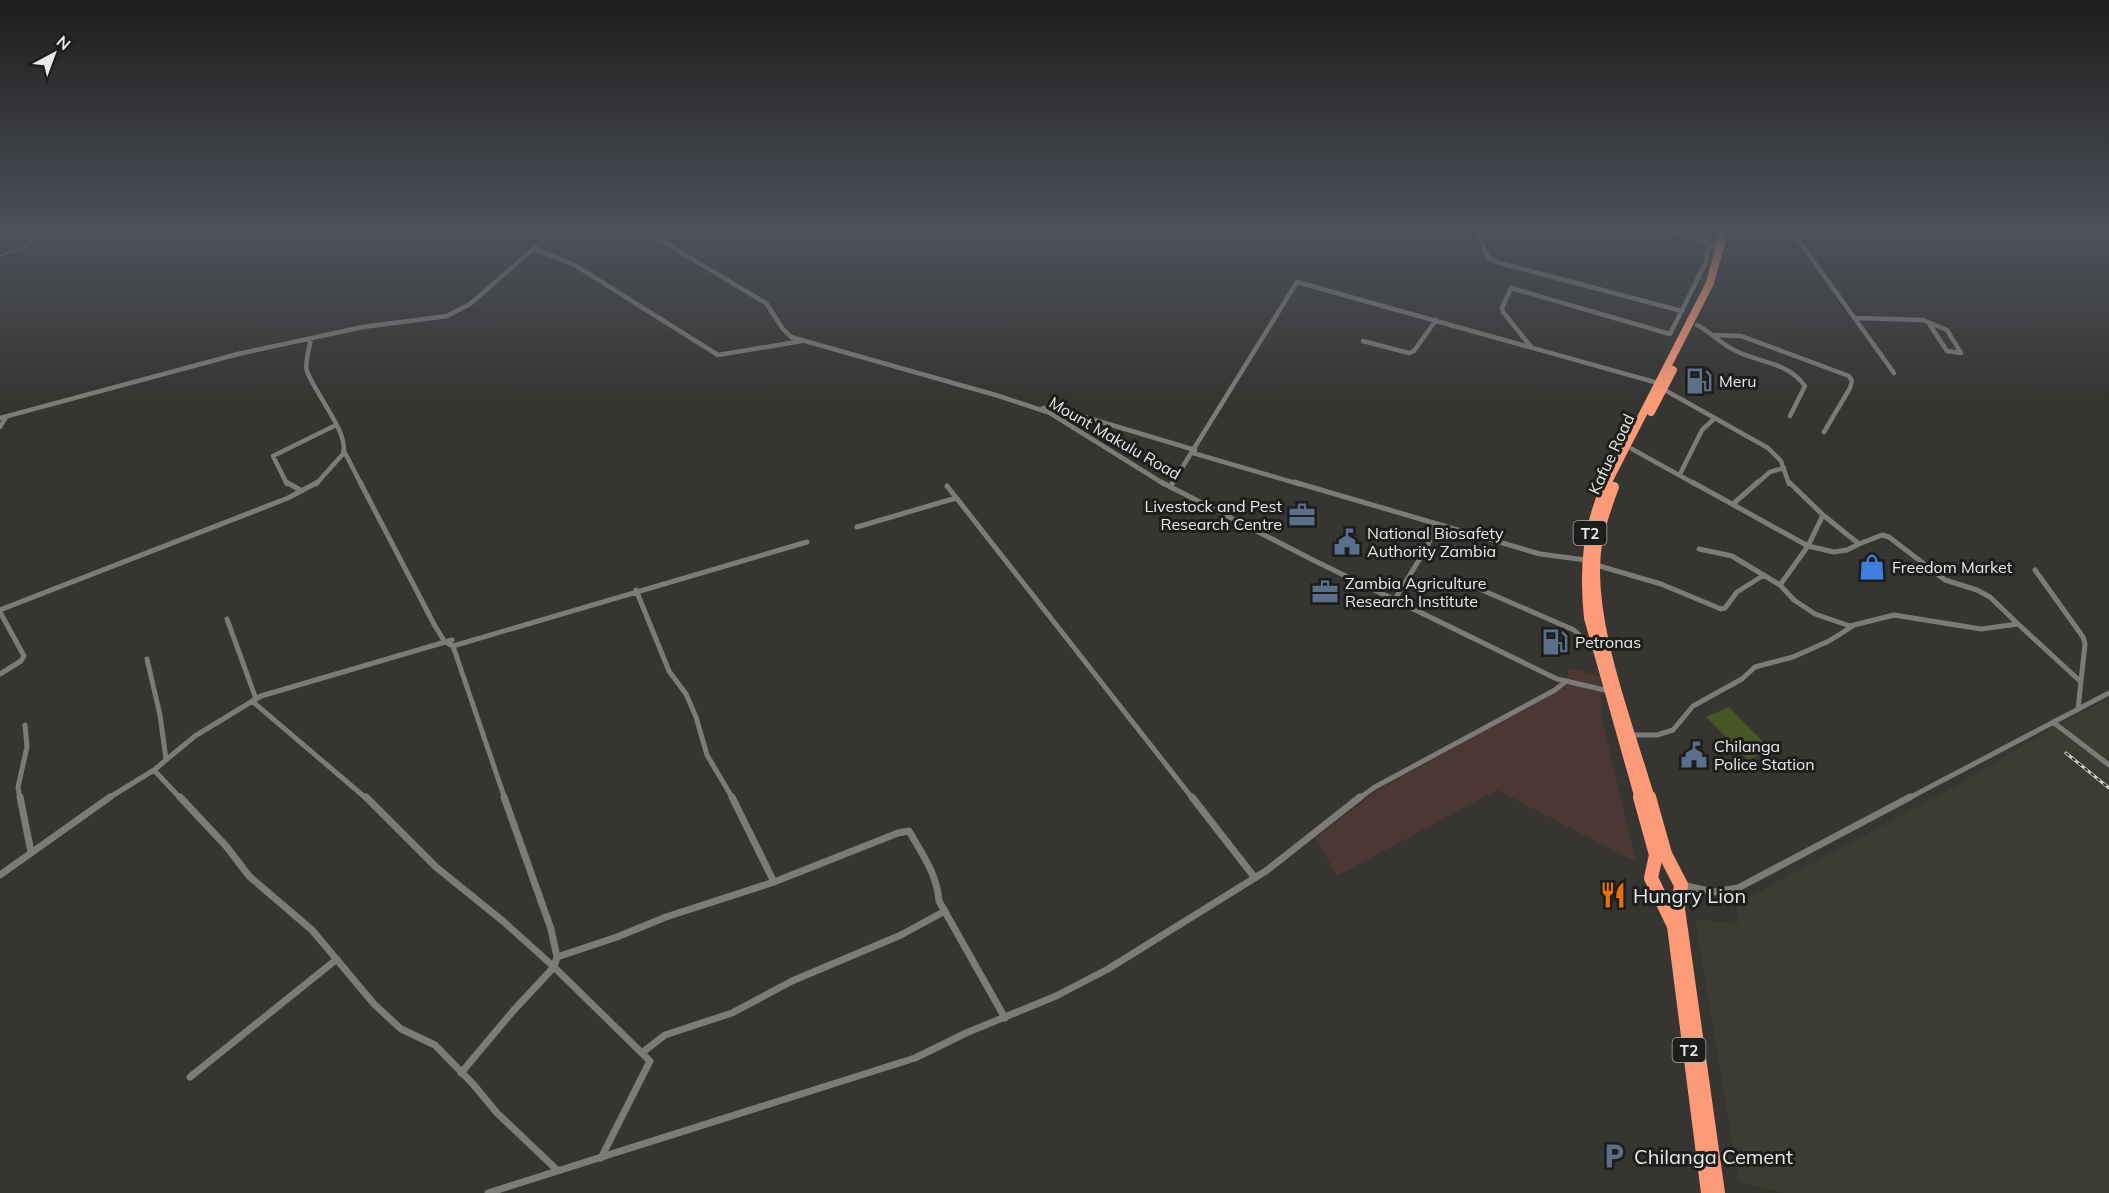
<svg xmlns="http://www.w3.org/2000/svg" width="2109" height="1193" viewBox="0 0 2109 1193" font-family="Mulish,sans-serif">
<style>
.commercial{fill:#4b3734}
.built{fill:#3d3c32}
.green{fill:#485524}
.lines{fill:none;stroke-linecap:round;stroke-linejoin:round}
.stream{stroke:#5c888b;stroke-width:1.5}
.street-far2{stroke:#7c7b78;stroke-width:4.5}
.street-far1{stroke:#7c7b78;stroke-width:5}
.street{stroke:#7c7b78;stroke-width:7}
.highway-far2{stroke:#fd9b78;stroke-width:8}
.highway-far1{stroke:#fd9b78;stroke-width:10}
.highway{stroke:#fd9b78;stroke-width:14}
.rail-casing{stroke:#ccccc9;stroke-width:3}
.rail{stroke:#1d1d1b;stroke-width:1.5;stroke-dasharray:4;stroke-linecap:butt}
.labels{text-anchor:middle;dominant-baseline:central;stroke-width:6;stroke-linejoin:round;paint-order:stroke}
.shield{fill:#1d1d1b;stroke:#acacaa;stroke-width:1.5}
.shield-label{font-size:15px;font-weight:bold;fill:#e9e9e7}
.poi-label{font-size:16px;fill:#e9e9e7;stroke:#1d1d1b;text-anchor:start}
.street-label{font-size:16px;fill:#e9e9e7;stroke:#1d1d1b}
.near-poi-label{font-size:20px;fill:#e9e9e7;stroke:#1d1d1b;text-anchor:start}
</style>
<rect width="100%" height="100%" fill="#363532"/>
<path class="commercial" d="M1569,668L1600,676L1601,715L1636,862L1497,790L1337,876L1316,838L1379,789L1565,687Z"/>
<path class="built" d="M2109,699V1193H1782L1739,1181L1695,919L1738,924L1736,904L1956,786L2064,721Z"/>
<path class="green" d="M1729,707L1771,750L1748,760L1706,717Z"/>
<g class="lines">
<path class="stream" d="M0,256L29,244L39,231"/>
<path class="street-far2" d="M645,231L766,303L783,329L791,337L999,396L1050,413L1164,484
M1477,231L1488,257L1496,262L1682,311
M1671,231L1721,248
M1792,231L1894,373
M534,249L573,264L718,355L802,341
M1856,318L1923,320L1947,330L1961,353L1947,351L1930,325
M1697,325C1711,332 1722,345 1736,351C1760,363 1788,362 1805,386L1790,416
M1714,335L1741,336L1849,376L1852,381L1850,388L1824,432
M311,338C310,347 304,363 307,371C314,392 350,434 343,454L316,484
M1363,341L1409,353L1414,351L1436,320
M1532,348L1503,312L1502,308L1511,288L1670,334L1706,262L1709,244
M1663,389L1768,448L1781,461L1789,484
M1043,408L1085,417L1195,450
M0,418L238,354L363,327L447,316L470,304L554,231
M0,427L6,417
M1632,449L1695,484
M344,451L361,484
M1193,453L1299,484
M1680,474L1702,430L1715,418
M287,484L273,456L336,425
M1172,484L1297,282L1658,383
M1756,484L1770,472L1784,468"/>
<path class="street-far1" d="M286,482L302,491
M360,482L435,626L445,642L453,646L807,542
M1161,482L1315,561L1557,679L1609,691
M1294,482L1540,554L1586,560
M1692,482L1808,546L1834,552L1847,550L1859,544L1823,515
M1789,482L1823,515L1808,546L1780,585L1794,600L1815,614L1850,626L1894,615L1981,629L2018,624L1990,597L1977,590L1945,580L1889,537L1882,535L1859,544
M947,486L1193,799
M1170,487L1173,482
M1733,504L1758,482
M857,527L956,498
M1699,549L1732,556L1780,585
M1596,565L1661,584L1721,609L1725,608L1737,592L1764,575
M2035,570L2083,637L2085,644L2078,709
M1459,580L1574,630L1583,638L1595,642
M636,590L669,671L686,694L696,717L707,755L733,799
M1395,599L1427,547L1436,524
M0,610L288,498L318,482
M0,612L24,656L21,661L0,674
M227,619L256,699
M2018,624L2081,682
M453,646L505,799
M147,659L160,715L166,759
M252,701L367,799
M2053,722L2109,765
M1631,735H1657L1673,730L1693,706L1742,679L1755,667L1793,657L1829,641L1853,626
M154,770L181,799
M20,799L18,787L27,747L25,725
M107,799L154,770L195,736L261,696L452,640
M1358,799L1375,787L1555,690L1565,682
M1907,799L2109,693"/>
<path class="street" d="M20,797L31,852
M180,797L226,846L249,876L312,930L374,1004L401,1029L435,1045L473,1084L497,1113L557,1170
M366,797L436,867L504,922L554,967L513,1011L461,1073
M504,797L551,929L557,957
M732,797L774,882
M1192,797L1255,878
M0,875L110,797
M1682,885L1714,892L1738,888L1910,797
M643,1052L665,1035L732,1013L792,981L901,935L945,911
M190,1077L337,959
M601,1158L650,1061L554,967L557,957L617,937L666,917L774,882L898,833L909,831C922,854 937,874 939,901L1005,1018
M488,1193L915,1058L966,1033L1056,996L1108,969L1266,871L1360,797"/>
<path class="highway-far2" d="M1651,412L1673,370
M1607,484L1710,283L1724,231"/>
<path class="highway-far1" d="M1608,482C1587,526 1584,571 1589,618L1640,799
M1614,487C1607,506 1600,524 1597,544C1585,618 1629,726 1650,799"/>
<path class="highway" d="M1640,797L1656,855L1651,878L1674,926L1708,1193
M1649,797L1665,854L1681,885L1678,909L1718,1193"/>
<g class="rail-casing">
<path id="rail" d="M2066,753L2109,788"/>
</g>
<use href="#rail" class="rail"/>
</g>
<linearGradient id="sky" x2="0" y2="1"><stop stop-color="#1e1d1c"/><stop offset="0.58" stop-color="#4c515a"/><stop offset="1" stop-color="#4c515a" stop-opacity="0"/></linearGradient>
<rect width="2109" height="398" fill="url(#sky)"/>
<defs>
<g id="fuel-bare" transform="scale(2.07)"><path d="M-5.5-6h7V0h2V4h1.3V-2.5L3-4.5l.8-.8L6-3V5H2.5V1h-1V6h-7ZM-4.2-4.7v3.2H.2V-4.7Z" fill="#5c6f8a" stroke="#1d1d1b" stroke-width="2.5" paint-order="stroke"/></g>
<g id="office-bare" transform="scale(2.07)"><path d="M-6-3h4V-5.5h4V-3h4V5H-6ZM-1-4.5V-3h2v-1.5ZM-6 0V1H6V0Z" fill="#5c6f8a" stroke="#1d1d1b" stroke-width="2.5" paint-order="stroke"/></g>
<g id="civic-bare" transform="scale(2.07)"><path d="M-.6-6.5H3V-4.5H.6V-3L4-1V1h2V6H-6V1h2V-1L-.6-3ZM-1.2 2.5V6h2.4V2.5Z" fill="#5c6f8a" stroke="#1d1d1b" stroke-width="2.5" paint-order="stroke"/></g>
<g id="shop-bare" transform="scale(2.07)"><path d="M-5-2.5h2.3a2.7 3.5 0 0 1 5.4 0H5L5.5 6h-11ZM-1.5-2.5h3a1.5 2.3 0 0 0-3 0Z" fill="#3f7fe0" stroke="#1d1d1b" stroke-width="2.5" paint-order="stroke"/></g>
<g id="restaurant-bare" transform="scale(2.07)"><path d="M-5-6h1v4h1v-4h1v4h1v-4h1v5L-1.5 .5V6h-2V.5L-5-1ZM5-6V6H3V1.5H1.5Q1.5-4 5-6Z" fill="#e8710a" stroke="#1d1d1b" stroke-width="2.5" paint-order="stroke"/></g>
<g id="parking-bare" transform="scale(2.07)"><path d="M-3.5-5.5H1a3.5 3.5 0 0 1 0 7H-1V5.5H-3.5ZM-1-3.4V-.6H.8a1.4 1.4 0 0 0 0-2.8Z" fill="#5c6f8a" stroke="#1d1d1b" stroke-width="2.5" paint-order="stroke"/></g>
</defs>
<g fill-rule="evenodd">
<use href="#fuel-bare" x="1699" y="381"/>
<use href="#office-bare" x="1302" y="515"/>
<use href="#civic-bare" x="1347" y="542"/>
<use href="#shop-bare" x="1872" y="567"/>
<use href="#office-bare" x="1325" y="592"/>
<use href="#fuel-bare" x="1555" y="642"/>
<use href="#civic-bare" x="1694" y="755"/>
<use href="#restaurant-bare" x="1613" y="895"/>
<use href="#parking-bare" x="1614" y="1156"/>
</g>
<g class="labels">
<g class="shield">
<rect x="1573.5" y="521" width="33" height="24" rx="4.5"/>
<rect x="1672.5" y="1038" width="33" height="24" rx="4.5"/>
</g>
<g class="shield-label">
<text x="1590" y="533">T2</text>
<text x="1689" y="1050">T2</text>
</g>
<g class="poi-label">
<text x="1719" y="381">Meru</text>
<text x="1282" y="506" text-anchor="end">Livestock and Pest<tspan x="1282" dy="18">Research Centre</tspan></text>
<text x="1367" y="533">National Biosafety<tspan x="1367" dy="18">Authority Zambia</tspan></text>
<text x="1892" y="567">Freedom Market</text>
<text x="1345" y="583">Zambia Agriculture<tspan x="1345" dy="18">Research Institute</tspan></text>
<text x="1575" y="642">Petronas</text>
<text x="1714" y="746">Chilanga<tspan x="1714" dy="18">Police Station</tspan></text>
</g>
<g class="street-label">
<text transform="translate(1115 438) rotate(30)">Mount Makulu Road</text>
<text transform="translate(1611 454) rotate(-65)">Kafue Road</text>
</g>
<g class="near-poi-label">
<text x="1633" y="895">Hungry Lion</text>
<text x="1634" y="1156">Chilanga Cement</text>
</g>
</g>
<g transform="translate(54 54) rotate(41)" stroke="#1d1d1b" stroke-width="4.5" paint-order="stroke">
<path d="M0-4.5L10 22L0 15L-10 22Z" fill="#e9e9e7"/>
<text y="-9" font-size="16" font-weight="bold" text-anchor="middle" fill="#e9e9e7">N</text>
</g>
</svg>
